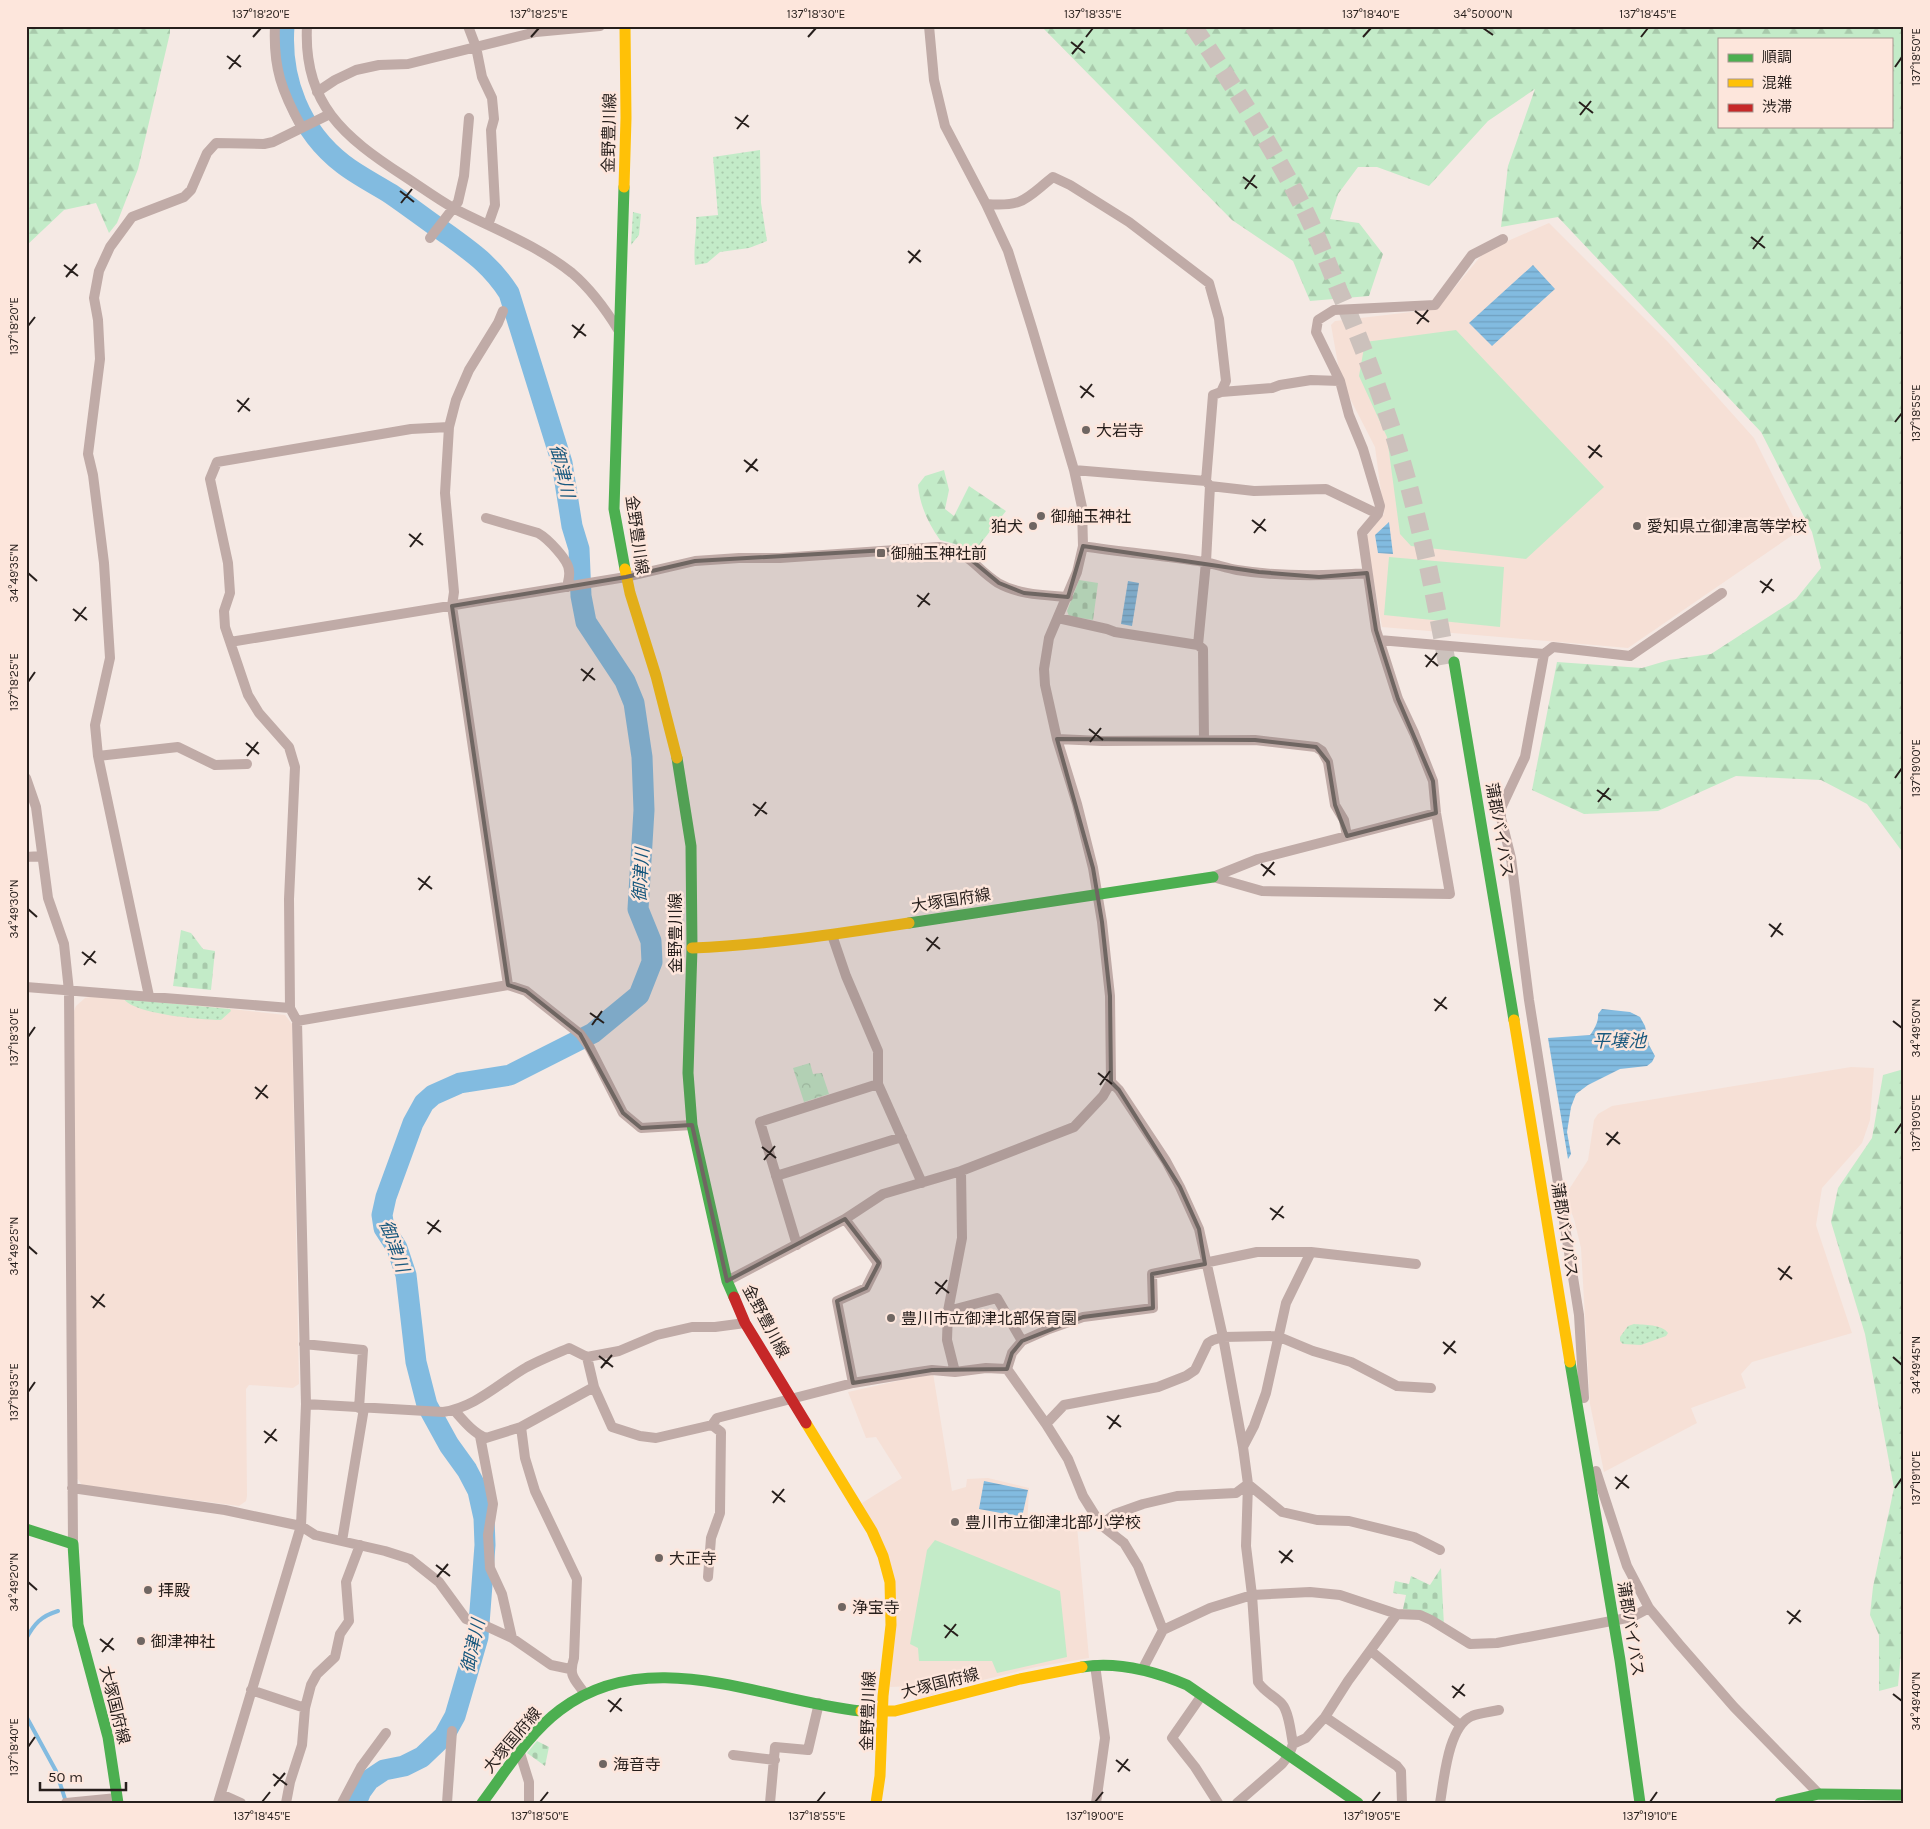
<svg xmlns="http://www.w3.org/2000/svg" width="1930" height="1829" viewBox="0 0 1930 1829" font-family="Karla,'Noto Sans JP',sans-serif">
<style>
.built{fill:#f6e0d6}
.grass{fill:url(#grass-dots)}
.forest{fill:url(#forest-firs);fill-rule:evenodd}
.cemetery{fill:url(#cemetery-stones)}
.park{fill:url(#park-crowns)}
.pitch{fill:#c3ebc8}
.water{fill:url(#water-rules)}
.lines{fill:none;stroke-linecap:round;stroke-linejoin:round}
.stream{stroke:#82bbe0;stroke-width:4}
.river{stroke:#82bbe0;stroke-width:21}
.highway-tunnel{stroke:#ccc1bc;stroke-width:18;stroke-dasharray:18 9;stroke-linecap:butt}
.street{stroke:#c0aba7;stroke-width:10}
.fast{stroke:#4caf50;stroke-width:11}
.slow{stroke:#ffc107;stroke-width:11}
.jam{stroke:#c62828;stroke-width:11}
.marked{fill:#6f6662;fill-opacity:0.2;stroke:#6f6662;stroke-width:4;stroke-linejoin:round}
.ticks{fill:none;stroke:#271f1c;stroke-width:2}
.poi-dot{fill:#6f6662;stroke:#fde6dc;stroke-width:2}
.labels{text-anchor:middle;dominant-baseline:central;stroke-width:5;stroke-linejoin:round;paint-order:stroke}
.street-label{font-size:16px;fill:#271f1c;stroke:#fde6dc}
.poi-label{font-size:16px;fill:#271f1c;stroke:#fde6dc;text-anchor:start}
.water-label{font-size:18px;font-style:italic;fill:#18587e;stroke:#fde6dc}
.neatline{fill:none;stroke:#271f1c;stroke-width:2}
.ticks-label{font-size:12px;text-anchor:middle;fill:#271f1c}
</style>
<defs>
<pattern id="grass-dots" width="8" height="8" patternUnits="userSpaceOnUse" patternTransform="scale(1.25)"><rect width="8" height="8" fill="#c3ebc8"/><path d="M2 2h.1M6 6h.1" fill="none" stroke="#a8c9ab" stroke-width="1.8" stroke-linecap="round"/></pattern>
<pattern id="forest-firs" width="22" height="20" patternUnits="userSpaceOnUse" patternTransform="scale(1.25)"><rect width="22" height="20" fill="#c3ebc8"/><path d="M5 1l3.5 6h-7zM16 11l3.5 6h-7z" fill="#a8c9ab"/></pattern>
<pattern id="cemetery-stones" width="16" height="16" patternUnits="userSpaceOnUse" patternTransform="scale(1.25)"><rect width="16" height="16" fill="#c3ebc8"/><path d="M2 7V4a2 2 0 0 1 4 0v3zM10 15v-3a2 2 0 0 1 4 0v3z" fill="#a8c9ab"/></pattern>
<pattern id="park-crowns" width="20" height="18" patternUnits="userSpaceOnUse" patternTransform="scale(1.25)"><rect width="20" height="18" fill="#c3ebc8"/><path d="M2 6a3 3 0 1 1 6 0M12 15a3 3 0 1 1 6 0" fill="none" stroke="#a8c9ab"/></pattern>
<pattern id="water-rules" width="6" height="5" patternUnits="userSpaceOnUse" patternTransform="scale(1.25)"><rect width="6" height="5" fill="#82bbe0"/><path d="M0 2.5h6" fill="none" stroke="#70a0c0"/></pattern>
</defs>
<rect width="100%" height="100%" fill="#f5e9e4"/>
<path class="built" d="M1549,223L1668,342L1754,438L1800,530L1628,648L1382,627L1366,537L1384,514L1375,447L1341,381L1331,325L1335,321L1437,309L1485,251Z
M93,996L177,1003L285,1015L292,1024L299,1384L293,1388L249,1385L246,1389L247,1496L246,1501L239,1506L82,1485L77,1478L74,1011L76,1006L85,998Z
M1851,1067L1874,1068L1870,1120L1862,1143L1822,1188L1816,1225L1852,1333L1752,1362L1741,1374L1746,1388L1691,1408L1697,1423L1604,1472L1590,1404L1581,1248L1574,1219L1566,1199V1194L1588,1160L1594,1120L1598,1114L1612,1106Z
M933,1373L952,1491L966,1487L967,1479L988,1478L1029,1488L1027,1530L1077,1526L1089,1658L1036,1667L962,1685L915,1701L913,1686L890,1687L893,1579L862,1503L902,1478L876,1437L866,1438L848,1392Z"/>
<path class="grass" d="M760,150L761,203L767,241L749,248L720,252L707,263L695,265C693,247 697,235 696,217L718,215L713,157Z
M633,212L641,214L639,235L631,245Z
M124,999L230,1009L231,1011L221,1020H217C197,1019 134,1014 124,999Z
M1634,1324C1644,1325 1662,1324 1668,1333L1666,1336L1641,1345L1623,1344L1620,1341V1337L1628,1326Z"/>
<path class="forest" d="M26,26H170V33L138,169L117,223L109,233L96,203L64,210L26,246Z
M1041,26H1904V854L1867,804L1821,780L1736,776L1658,811L1584,814L1532,790L1557,662L1642,668L1669,660L1711,654L1796,599L1821,568L1812,532L1761,432L1558,217L1501,227L1508,166L1535,89L1488,121L1429,186L1377,167H1358L1338,194L1330,219L1359,223L1383,254L1369,296L1310,301L1293,261L1232,220ZM1719,39H1891V126H1719Z
M944,470L949,490L945,509L954,516L969,486L1006,511L973,553L955,544L940,540C928,523 920,506 918,485L925,476Z
M1904,1069V1652H1901L1898,1686L1879,1691V1635L1870,1615L1873,1587L1894,1488L1865,1334L1831,1222L1838,1188L1872,1138L1883,1075Z"/>
<path class="cemetery" d="M1079,580L1098,583L1093,620L1069,616L1067,611Z
M181,930L191,933L203,949L215,951L211,990L173,986Z
M1441,1568L1444,1626L1425,1614L1403,1609L1406,1595L1393,1593L1395,1581L1409,1584L1411,1576L1430,1585Z
M537,1741L549,1747L545,1766L527,1753Z"/>
<path class="park" d="M810,1063L813,1074L822,1073L829,1094L804,1102L793,1068Z"/>
<path class="pitch" d="M1456,330L1604,487L1526,559L1411,546L1400,534L1387,437L1359,376L1365,342Z
M1389,557L1504,567L1500,627L1384,615Z
M935,1540L1060,1591L1067,1657L997,1673L992,1661H919L918,1648L910,1644L927,1550Z"/>
<path class="water" d="M1533,265L1555,289L1492,346L1469,323Z
M1389,522L1393,554L1378,553L1375,535Z
M1128,581L1139,583L1132,626L1121,624Z
M1602,1009L1630,1012L1640,1017L1645,1026L1649,1045L1655,1056L1652,1062L1647,1066L1620,1069L1588,1085L1576,1094L1571,1107L1567,1132L1571,1154L1568,1159L1548,1038L1590,1035C1594,1030 1599,1021 1598,1014Z
M984,1481L1028,1490L1022,1517L979,1509Z"/>
<g class="lines">
<path class="stream" d="M26,1639C34,1624 41,1616 58,1611
M26,1716L56,1771L66,1802"/>
<path class="river" d="M284,26C280,79 300,131 343,164C357,175 375,184 391,194C410,207 428,221 447,234C473,253 491,265 509,293L562,463L572,526L579,549L581,596L586,622L625,681L634,703L642,757L644,810L638,909L651,941L652,962L639,995L593,1033L510,1075L460,1083L433,1095L424,1103L413,1123L386,1197L382,1215L384,1228L397,1248L406,1275L416,1362L427,1405L449,1445L467,1470L478,1491L484,1518L485,1545L478,1637L455,1716L444,1736L422,1757L404,1766L384,1770L369,1780L361,1791L356,1803"/>
<path class="highway-tunnel" d="M1193,26C1232,83 1268,140 1300,201C1315,230 1327,261 1339,291C1355,327 1369,363 1382,400C1413,486 1431,575 1447,664"/>
<path class="street" d="M275,26C273,68 282,92 302,128
M307,26C303,104 344,137 404,176C421,187 437,199 455,209C494,229 537,245 572,273C591,289 606,310 619,331
M468,26L476,47L482,77L492,98L494,119L491,130L495,205L488,225
M929,26L934,80L945,126L986,204L1008,251L1032,328L1074,470L1082,507L1083,546L1077,572L1049,638L1044,669L1045,685L1057,739L1077,804L1093,868L1102,922L1110,996L1111,1082L1119,1090L1166,1161L1180,1187L1199,1229L1223,1337L1243,1447L1248,1484L1246,1546L1252,1595L1258,1682C1264,1692 1275,1696 1282,1704C1289,1712 1291,1734 1293,1744
M317,92L335,80L356,70L379,65L408,64L536,32L600,26
M986,204C1024,207 1025,199 1053,177L1070,185L1129,222L1209,283L1219,319L1226,381L1221,392L1213,395L1206,481L1210,486L1206,562L1198,645
M430,238L458,202L464,176L469,118
M503,311L498,323L469,370L456,400L449,427L445,493L454,592L452,606L508,985
M1221,392L1272,388L1280,385L1311,380L1340,381
M1074,470L1206,481
M1210,486L1254,491L1326,489L1378,514
M486,518L538,533C547,538 569,560 569,571C570,576 568,582 567,587
M1083,546C1123,553 1164,555 1204,562C1215,564 1226,568 1237,570C1280,577 1324,576 1367,573
M1058,618L1107,629L1115,632L1198,645L1203,649L1204,740
M1379,640L1544,654
M230,642L626,577L695,561L739,558H780L939,547C973,553 973,567 998,583C1019,595 1045,595 1068,597
M1057,739L1102,741L1255,740L1316,747L1322,751L1328,762L1335,805L1344,820L1347,836
M98,756L178,747L215,765L247,764
M26,778L36,807L48,898L64,944L69,991L73,1544
M26,857L42,856
M1213,877L1262,891L1450,894L1436,813L1433,781L1414,733L1398,699L1376,630L1362,533L1378,514L1380,506L1363,449L1349,415L1340,381L1316,332L1318,320L1334,310L1435,305L1472,255L1503,239
M1213,877L1258,859L1436,813
M832,935L846,976L878,1051V1084L922,1183
M26,987L290,1008
M149,996L98,756L95,725L110,658L104,563L93,475L88,454L100,359L98,320L94,298L99,271L110,247L132,217L184,197L191,190L207,153L216,143L264,144L273,142L330,114
M297,1021L508,985L526,991L580,1034L590,1048L623,1113L641,1128L692,1125
M776,1176L902,1137
M845,1219L877,1262V1266L866,1288L837,1301L853,1383
M797,1245L760,1122L878,1084
M727,1281L845,1219L883,1194L961,1171L1074,1127L1103,1096L1111,1082
M948,1311L997,1298L1022,1341
M304,1344L363,1350L359,1408
M587,1357L594,1387L612,1427L640,1436L656,1438L712,1425L717,1418L853,1383L912,1373L932,1370L955,1372L986,1368L1007,1369L1046,1424L1068,1459L1083,1496L1101,1525L1124,1543L1138,1566L1163,1630
M1007,1369L1012,1353L1022,1341L1049,1329L1083,1317L1153,1308L1152,1274L1257,1252H1311L1416,1264
M955,1372L947,1340L948,1311L962,1238L961,1171
M1584,1398L1579,1315L1529,1000L1511,858L1501,818V808L1525,757L1544,654L1553,647L1630,656L1722,593
M306,1404L443,1412C476,1407 499,1383 527,1367C540,1360 555,1354 569,1348L587,1357L619,1351L657,1335L692,1327H715L745,1323
M454,1410C463,1420 473,1433 486,1438L521,1427L594,1387
M1046,1424L1064,1405L1158,1387L1186,1376L1195,1370L1208,1343L1213,1340L1223,1337L1277,1336L1313,1351L1351,1362L1397,1386L1431,1388
M521,1427L525,1458L535,1491L577,1579L574,1658C568,1677 575,1679 585,1694
M480,1436L493,1504L488,1535L490,1568L502,1594L512,1638
M1243,1447L1254,1426L1266,1393L1286,1303L1311,1252
M1596,1471L1627,1566L1649,1608L1679,1644L1734,1707L1819,1794
M72,1488L225,1510L301,1526L315,1535L385,1551L410,1559L439,1582L466,1619L486,1626L512,1638L551,1665L570,1669
M1101,1525L1115,1514L1143,1504L1177,1496L1236,1493L1248,1484L1282,1512L1317,1520L1349,1521L1414,1537L1440,1550
M342,1541L364,1408
M708,1577L711,1538L720,1513L721,1432L712,1425
M1371,1651L1460,1725
M1095,1665L1105,1738L1096,1803
M1142,1670L1163,1630L1210,1608L1252,1595L1310,1592L1340,1595L1397,1614L1420,1615L1431,1620L1470,1644L1497,1643L1632,1617L1649,1608
M251,1690L305,1708
M1202,1695L1172,1738L1195,1767L1218,1803
M1325,1717L1397,1766L1401,1771L1402,1803
M520,1753L529,1782V1803
M733,1755L775,1760
M221,1794L241,1803
M66,1803L117,1798
M218,1803L301,1526L306,1404L297,1021L290,1008L289,899L295,767L289,747L259,713L248,695L225,627L224,611L230,593L228,563L210,479L217,462L411,429L449,427
M286,1803L290,1782L302,1745L305,1708L311,1685L317,1674L335,1657L340,1634L349,1621L346,1582L360,1545
M342,1803L361,1767L386,1733
M447,1803L452,1731
M770,1803L775,1747L808,1750L819,1703
M1237,1803L1282,1764L1289,1755L1293,1744L1306,1738L1325,1717L1348,1681L1397,1614
M1440,1803C1444,1780 1448,1726 1472,1716C1480,1713 1490,1712 1499,1710"/>
<path class="fast" d="M624,187L614,509L625,569
M1454,662L1514,1020
M677,758L691,846L692,948L688,1073L692,1125L727,1281L734,1297
M909,923L1213,877
M1570,1362L1620,1660L1640,1803
M26,1529L73,1544L78,1625L108,1737L118,1803
M1082,1667C1118,1661 1154,1671 1187,1685L1358,1803
M482,1803C506,1771 528,1734 560,1710C650,1642 762,1701 861,1711
M1780,1803L1819,1794L1904,1795"/>
<path class="slow" d="M624,187L626,118L625,26
M625,569L630,593L656,676L677,758
M692,948C765,945 837,934 909,923
M1514,1020L1570,1362
M806,1423L872,1531L883,1556L890,1582L891,1625L883,1696L880,1776L876,1803
M861,1711H895L1020,1679L1082,1667"/>
<path class="jam" d="M734,1297L745,1323L806,1423"/>
</g>
<path class="marked" d="M1083,546L1259,572L1319,577L1367,573L1376,630L1398,699L1433,781L1436,813L1347,836L1335,805L1328,762L1316,747L1255,740L1057,739L1093,868L1102,922L1110,996L1111,1082L1119,1090L1180,1187L1199,1229L1205,1264L1152,1274L1153,1308L1083,1317L1022,1341L1012,1353L1007,1369L932,1370L853,1383L837,1301L866,1288L879,1263L845,1219L727,1281L692,1125L641,1128L623,1113L580,1034L526,991L508,985L452,606L626,577L695,561L939,547L969,558L999,583L1024,593L1068,597Z"/>
<path class="ticks" d="M1483,28L1493,35M253,37L261,28M531,37L539,28M808,37L816,28M1086,37L1093,28M1363,37L1371,28M1641,37L1648,28M1071,42L1085,53M1072,54L1083,41M227,56L241,67M1895,67L1902,57M229,69L240,55M1579,102L1593,113M1580,115L1591,101M735,117L749,127M737,129L748,115M1243,177L1257,188M1245,189L1255,175M400,191L414,202M401,203L412,189M1751,237L1765,248M1753,249L1763,236M908,251L921,262M909,263L920,250M64,265L78,276M66,277L77,264M1415,311L1429,322M1417,324L1428,310M572,325L586,336M28,326L35,317M574,338L584,324M1080,386L1094,397M1081,398L1092,384M237,400L250,411M238,412L249,398M1895,422L1902,413M1588,446L1602,457M1589,458L1600,445M744,460L758,471M746,472L757,459M1252,520L1266,531M1254,533L1265,519M409,534L423,545M410,547L421,533M28,573L37,581M1760,581L1774,591M1762,593L1772,579M917,595L930,605M918,607L929,593M73,609L87,620M75,621L86,607M1425,655L1438,666M1426,667L1437,653M581,669L595,680M583,681L593,668M28,682L35,672M1089,729L1103,740M1090,742L1101,728M246,743L259,754M247,756L258,742M1895,778L1902,768M1597,790L1611,800M1598,802L1609,788M753,804L767,814M755,816L766,802M1261,864L1275,875M1263,876L1274,862M418,878L432,889M419,890L430,876M28,909L37,917M1769,924L1783,935M1771,937L1781,923M926,938L940,949M927,951L938,937M82,952L96,963M84,965L95,951M1434,999L1447,1009M1435,1011L1446,997M590,1013L604,1023M1893,1021L1902,1028M592,1025L602,1011M28,1037L35,1027M1098,1073L1112,1084M1100,1085L1110,1071M255,1087L268,1098M256,1099L267,1085M1606,1133L1620,1144M1895,1133L1902,1123M1607,1145L1618,1132M762,1147L776,1158M764,1160L775,1146M1270,1208L1284,1218M1272,1220L1283,1206M427,1222L441,1232M428,1234L439,1220M28,1246L37,1254M1778,1268L1792,1279M1780,1280L1790,1266M935,1282L949,1293M936,1294L947,1280M91,1296L105,1307M93,1308L104,1294M1443,1342L1456,1353M1444,1354L1455,1341M599,1356L613,1367M1893,1357L1902,1365M601,1368L612,1355M28,1392L35,1382M1107,1416L1121,1427M1109,1429L1119,1415M264,1431L277,1441M265,1443L276,1429M1615,1477L1629,1488M1895,1488L1902,1478M1616,1489L1627,1475M772,1491L785,1502M773,1503L784,1489M1279,1551L1293,1562M1281,1563L1292,1550M436,1565L450,1576M437,1577L448,1564M28,1582L37,1590M1787,1611L1801,1622M1789,1624L1800,1610M944,1625L958,1636M945,1638L956,1624M100,1639L114,1650M102,1652L113,1638M1452,1686L1465,1696M1893,1694L1902,1701M1453,1698L1464,1684M608,1700L622,1711M610,1712L621,1698M28,1747L35,1737M1116,1760L1130,1771M1118,1772L1128,1759M273,1774L287,1785M274,1786L285,1773M262,1802L270,1792M540,1802L548,1792M817,1802L825,1792M1095,1802L1103,1792M1372,1802L1380,1792M1650,1802L1657,1792"/>
<g class="poi-dot">
<circle cx="1086" cy="430" r="5"/>
<circle cx="1041" cy="516" r="5"/>
<circle cx="1033" cy="526" r="5"/>
<circle cx="1637" cy="526" r="5"/>
<rect x="876" y="548" width="10" height="10" rx="2.5"/>
<circle cx="891" cy="1318" r="5"/>
<circle cx="955" cy="1522" r="5"/>
<circle cx="659" cy="1558" r="5"/>
<circle cx="148" cy="1590" r="5"/>
<circle cx="842" cy="1607" r="5"/>
<circle cx="141" cy="1641" r="5"/>
<circle cx="603" cy="1764" r="5"/>
</g>
<g class="labels">
<g class="street-label">
<text transform="translate(609 133) rotate(-89)">金野豊川線</text>
<text transform="translate(637 535) rotate(82)">金野豊川線</text>
<text transform="translate(1500 830) rotate(80)">蒲郡バイパス</text>
<text transform="translate(951 900) rotate(-9)">大塚国府線</text>
<text transform="translate(675 933) rotate(-90)">金野豊川線</text>
<text transform="translate(1565 1230) rotate(81)">蒲郡バイパス</text>
<text transform="translate(766 1321) rotate(62)">金野豊川線</text>
<text transform="translate(1631 1629) rotate(81)">蒲郡バイパス</text>
<text transform="translate(940 1683) rotate(-14)">大塚国府線</text>
<text transform="translate(115 1705) rotate(76)">大塚国府線</text>
<text transform="translate(868 1711) rotate(-88)">金野豊川線</text>
<text transform="translate(512 1740) rotate(-50)">大塚国府線</text>
</g>
<g class="poi-label">
<text x="1096" y="430">大岩寺</text>
<text x="1051" y="516">御舳玉神社</text>
<text x="1023" y="526" text-anchor="end">狛犬</text>
<text x="1647" y="526">愛知県立御津高等学校</text>
<text x="891" y="553">御舳玉神社前</text>
<text x="901" y="1318">豊川市立御津北部保育園</text>
<text x="965" y="1522">豊川市立御津北部小学校</text>
<text x="669" y="1558">大正寺</text>
<text x="158" y="1590">拝殿</text>
<text x="852" y="1607">浄宝寺</text>
<text x="151" y="1641">御津神社</text>
<text x="613" y="1764">海音寺</text>
</g>
<g class="water-label">
<text transform="translate(562 471) rotate(77)">御津川</text>
<text transform="translate(641 875) rotate(-87)">御津川</text>
<text x="1619" y="1041">平壌池</text>
<text transform="translate(394 1246) rotate(70)">御津川</text>
<text transform="translate(473 1646) rotate(-78)">御津川</text>
</g>
</g>
<rect width="1930" height="1829" fill="none" stroke="#fde6dc" stroke-width="55"/>
<rect x="1718" y="38" width="175" height="90" fill="#fde6dc" stroke="#a7968f"/>
<rect x="1728" y="54" width="25" height="8" fill="#4caf50" stroke="#a7968f"/>
<text x="1762" y="62" font-size="15" fill="#271f1c">順調</text>
<rect x="1728" y="79" width="25" height="8" fill="#ffc107" stroke="#a7968f"/>
<text x="1762" y="88" font-size="15" fill="#271f1c">混雑</text>
<rect x="1728" y="104" width="25" height="8" fill="#c62828" stroke="#a7968f"/>
<text x="1762" y="112" font-size="15" fill="#271f1c">渋滞</text>
<path d="M40 1782v8h86v-8" fill="none" stroke="#271f1c" stroke-width="2.5"/>
<text x="48" y="1782" font-size="15" fill="#271f1c" stroke="#fde6dc" stroke-width="4" paint-order="stroke">50 m</text>
<rect x="28" y="28" width="1874" height="1774" class="neatline"/>
<g class="ticks-label">
<text x="261" y="18">137°18'20"E</text>
<text x="539" y="18">137°18'25"E</text>
<text x="816" y="18">137°18'30"E</text>
<text x="1093" y="18">137°18'35"E</text>
<text x="1371" y="18">137°18'40"E</text>
<text x="1483" y="18">34°50'00"N</text>
<text x="1648" y="18">137°18'45"E</text>
<text transform="translate(1916 57) rotate(-90)" y="4">137°18'50"E</text>
<text transform="translate(14 326) rotate(-90)" y="4">137°18'20"E</text>
<text transform="translate(1916 413) rotate(-90)" y="4">137°18'55"E</text>
<text transform="translate(14 573) rotate(-90)" y="4">34°49'35"N</text>
<text transform="translate(14 682) rotate(-90)" y="4">137°18'25"E</text>
<text transform="translate(1916 768) rotate(-90)" y="4">137°19'00"E</text>
<text transform="translate(14 909) rotate(-90)" y="4">34°49'30"N</text>
<text transform="translate(1916 1028) rotate(-90)" y="4">34°49'50"N</text>
<text transform="translate(14 1037) rotate(-90)" y="4">137°18'30"E</text>
<text transform="translate(1916 1123) rotate(-90)" y="4">137°19'05"E</text>
<text transform="translate(14 1246) rotate(-90)" y="4">34°49'25"N</text>
<text transform="translate(1916 1365) rotate(-90)" y="4">34°49'45"N</text>
<text transform="translate(14 1392) rotate(-90)" y="4">137°18'35"E</text>
<text transform="translate(1916 1478) rotate(-90)" y="4">137°19'10"E</text>
<text transform="translate(14 1582) rotate(-90)" y="4">34°49'20"N</text>
<text transform="translate(1916 1701) rotate(-90)" y="4">34°49'40"N</text>
<text transform="translate(14 1747) rotate(-90)" y="4">137°18'40"E</text>
<text x="262" y="1820">137°18'45"E</text>
<text x="540" y="1820">137°18'50"E</text>
<text x="817" y="1820">137°18'55"E</text>
<text x="1095" y="1820">137°19'00"E</text>
<text x="1372" y="1820">137°19'05"E</text>
<text x="1650" y="1820">137°19'10"E</text>
</g>
</svg>
